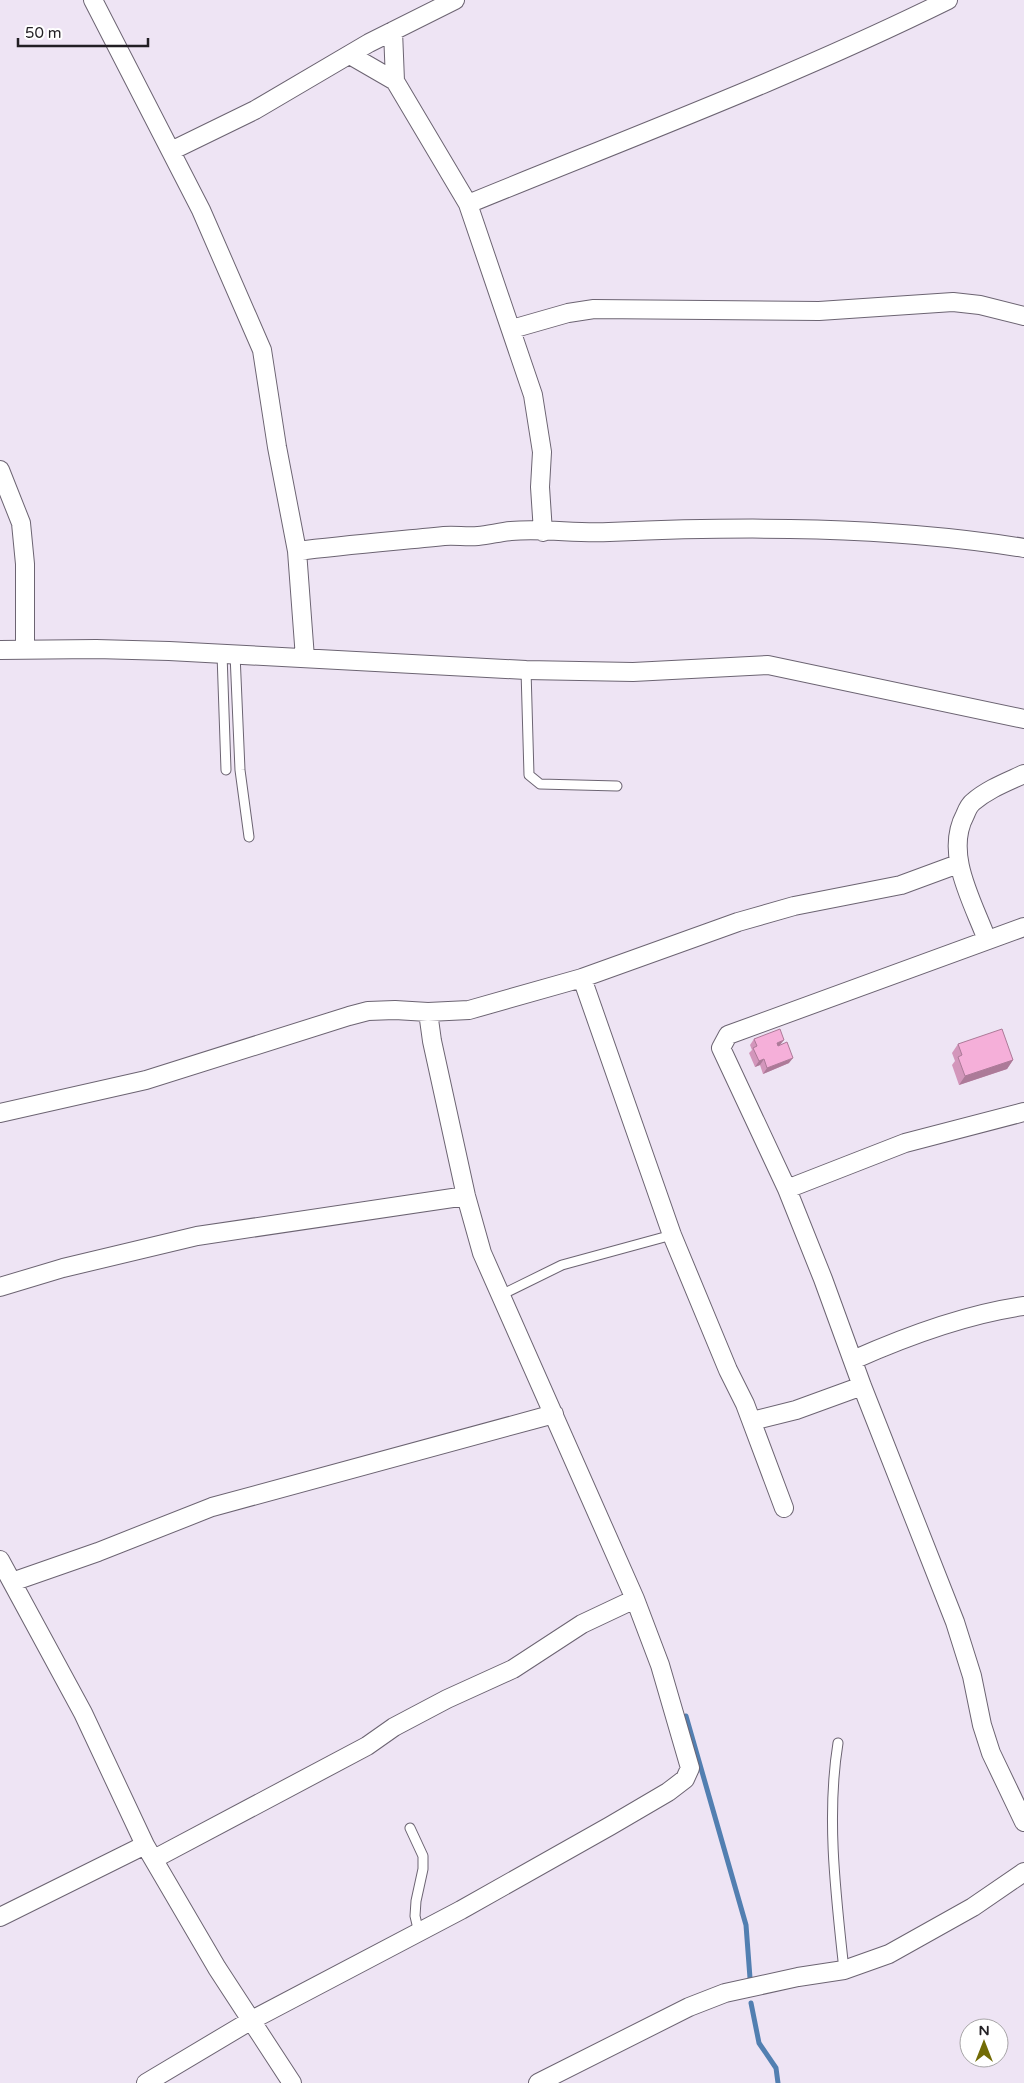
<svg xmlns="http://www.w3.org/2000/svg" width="1024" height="2083" viewBox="0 0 1024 2083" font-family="'Varela Round',sans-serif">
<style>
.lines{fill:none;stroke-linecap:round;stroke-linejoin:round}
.stream{stroke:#527fb1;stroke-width:5}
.lane-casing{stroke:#6c6472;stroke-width:11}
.street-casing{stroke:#6c6472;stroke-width:20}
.lane{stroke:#fff;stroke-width:9}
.street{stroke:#fff;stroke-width:18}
.wall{fill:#d396bb}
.shaded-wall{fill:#ac7a98}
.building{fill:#f5afd9;stroke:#ac7a98}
</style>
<rect width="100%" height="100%" fill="#eee4f4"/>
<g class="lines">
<path class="stream" d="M686,1716L746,1925L750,1978
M751,2003L759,2043L776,2068L778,2083"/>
<g class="lane-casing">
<path id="lane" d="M222,654L226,770
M235,654L240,770L249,837
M526,670L529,775L540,784L617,786
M501,1295L562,1265L672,1235
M838,1743C826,1817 836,1896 844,1970
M410,1828L423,1856V1869L416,1901L415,1916L419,1933"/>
</g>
<g class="street-casing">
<path id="street" d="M93,0L201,210L262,350L277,447L297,551L305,658
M393,31L395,81L468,204L533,395L542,452L540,487L543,532
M350,55L395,81
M171,151L255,110L369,43L455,0
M468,204C629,138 792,77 948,0
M512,329L568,313L594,309L819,311L953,302L980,305L1024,316
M0,470L21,523L25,564V648
M297,551C346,545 395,541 444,536C455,535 466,537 478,536C489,535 500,532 511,531C544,528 577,534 609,532C747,526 887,526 1024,548
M0,650L96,649L169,651L526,670L633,672L768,665L1024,719
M1024,927L728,1035L721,1048L787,1189L823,1279L862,1386L955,1622L972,1676L982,1725L991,1753L1024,1822
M987,940C973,902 944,854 965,815C967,810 969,805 973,802C988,789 1007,782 1024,774
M582,978L672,1235L728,1370L745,1404L784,1508
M0,1113L146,1080L349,1016L368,1011L395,1010L428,1012L469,1010L582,978L738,922L794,906L901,885L958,864
M787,1189L905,1143L1024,1112
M0,1287L63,1268L197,1236L466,1196
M853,1360C907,1336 966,1314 1024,1306
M752,1421L796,1410L862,1386
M0,1560L83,1713L145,1845L217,1968L292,2083
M12,1582L98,1552L212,1507L554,1414
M154,1859L367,1746L394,1727L447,1699L513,1669L582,1624L635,1599
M0,1917L145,1845
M146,2083L250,2021L461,1910L610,1826L668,1792L685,1779L690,1768L660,1665L635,1599L482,1253L466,1196L432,1041L428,1012
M538,2083L689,2007L725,1993L798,1977L844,1970L889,1954L973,1907L1024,1872"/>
</g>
<use href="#lane" class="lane"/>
<use href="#street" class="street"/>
</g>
<path class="wall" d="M754,1039L780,1045L789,1063L763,1074L760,1065L755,1067L749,1053L752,1050L750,1045Z
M958,1044L1013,1060L1007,1069L959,1085L952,1065L955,1061L952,1053Z"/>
<path class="shaded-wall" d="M784,1040L780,1045L773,1048L777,1043Z
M793,1058L789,1063L763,1074L767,1068Z
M764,1059L760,1065L755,1067L759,1061Z
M1013,1060L1007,1069L959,1085L965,1076Z"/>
<path class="building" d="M780,1029L784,1040L777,1043L778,1046L787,1042L793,1058L767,1068L764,1059L759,1061L753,1048L757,1046L754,1039Z
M1002,1029L1013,1060L965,1076L958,1057L962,1055L958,1044Z"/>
<g transform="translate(984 2043)"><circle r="24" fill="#ffffff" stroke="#a7a5a7"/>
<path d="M0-4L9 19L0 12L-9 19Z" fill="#726b05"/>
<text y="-8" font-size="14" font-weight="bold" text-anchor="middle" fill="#221f24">N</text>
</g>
<path d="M18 38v8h130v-8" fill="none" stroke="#221f24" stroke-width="2.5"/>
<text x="25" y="38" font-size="15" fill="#221f24" stroke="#ffffff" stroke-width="4" paint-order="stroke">50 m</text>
</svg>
